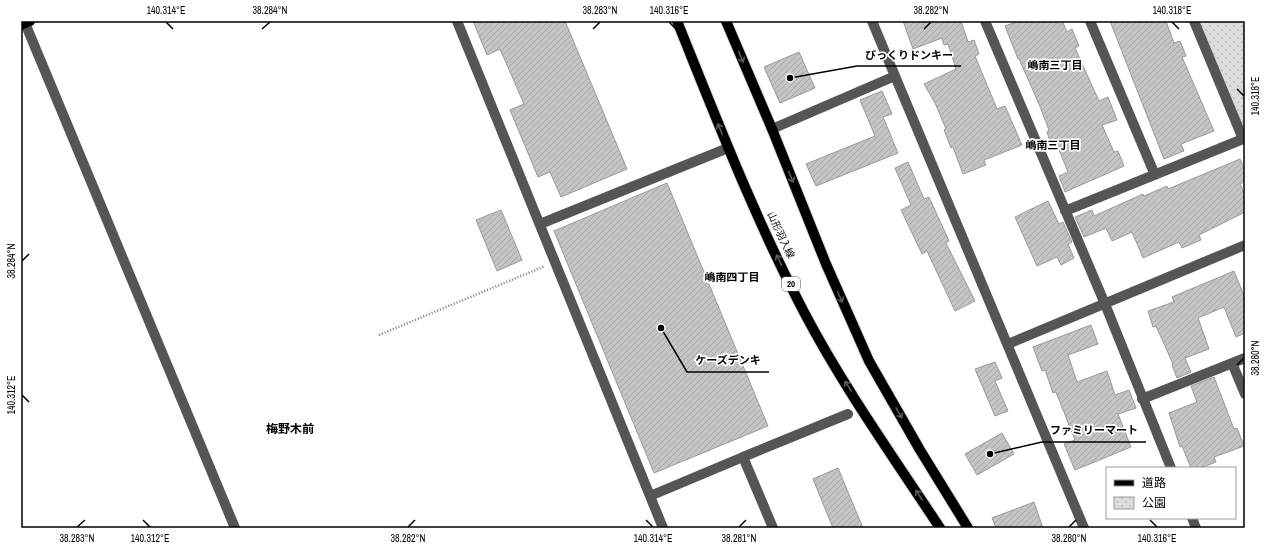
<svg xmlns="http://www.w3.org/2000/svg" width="1266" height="549" viewBox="0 0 1266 549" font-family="'Archivo Narrow','Noto Sans JP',sans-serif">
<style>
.park{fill:url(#park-dots)}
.building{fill:url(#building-hatch);stroke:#999}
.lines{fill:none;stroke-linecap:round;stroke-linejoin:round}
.major-casing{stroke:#dbdbdb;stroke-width:12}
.path{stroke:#777;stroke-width:2.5;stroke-dasharray:1 2;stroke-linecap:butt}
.minor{stroke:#555;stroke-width:10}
.major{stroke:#000;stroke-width:10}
.oneway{stroke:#595959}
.ticks{fill:none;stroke:#000;stroke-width:1.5}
.labels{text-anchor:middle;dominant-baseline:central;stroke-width:3.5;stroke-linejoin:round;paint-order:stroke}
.shield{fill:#fff;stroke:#4c4c4c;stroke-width:1}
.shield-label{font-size:9px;font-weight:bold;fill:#000}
.street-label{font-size:10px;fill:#000;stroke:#fff}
.neighbourhood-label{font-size:11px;font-weight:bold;fill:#000;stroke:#fff}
.quarter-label{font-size:12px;font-weight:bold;fill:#000;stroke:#fff}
.leader{fill:none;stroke:#000;stroke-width:1.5}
.callout-dot{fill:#000;stroke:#fff;stroke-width:1.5}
.callout-label{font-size:11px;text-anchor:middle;font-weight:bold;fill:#000;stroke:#fff;stroke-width:3.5;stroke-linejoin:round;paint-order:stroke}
.neatline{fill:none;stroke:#000;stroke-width:1.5}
.ticks-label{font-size:10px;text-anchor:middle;fill:#000}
</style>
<defs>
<pattern id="park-dots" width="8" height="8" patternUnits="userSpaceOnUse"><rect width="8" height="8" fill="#dcdcdc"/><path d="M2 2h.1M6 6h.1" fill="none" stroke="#bbb" stroke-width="1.8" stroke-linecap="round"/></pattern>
<pattern id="building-hatch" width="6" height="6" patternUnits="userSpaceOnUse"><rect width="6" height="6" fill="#c4c4c4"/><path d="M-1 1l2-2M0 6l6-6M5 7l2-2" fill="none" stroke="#a7a7a7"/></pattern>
</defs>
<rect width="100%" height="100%" fill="#fff"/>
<path class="park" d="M1194,21H1245V139Z"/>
<path class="building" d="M473,21H565L627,169L561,197L550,172L538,177L510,110L524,104L500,49L487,55Z
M903,21H961L968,42L974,40L979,54L975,56L997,109L1005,106L1022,145L984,160L986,165L963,174L953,147L951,148L944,130L946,129L935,103L924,84L956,69L948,44L944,45L942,38L913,49Z
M1019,21H1062L1067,32L1072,29L1079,46L1075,48L1099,101L1108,97L1117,120L1102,125L1114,152L1118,151L1124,166L1065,192L1059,176L1068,172L1057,145L1052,147L1047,132L1049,130L1039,104L1019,59H1018L1005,26Z
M1110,21H1166L1174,43L1180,41L1186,56L1182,57L1214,131L1181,144L1184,151L1164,159Z
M799,52L815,88L780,103L764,67Z
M882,91L892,114L883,117L898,153L816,186L806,164L875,136L860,100Z
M1240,159L1245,170V181L1240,184L1245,195V212L1199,235L1201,240L1182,248L1179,242L1143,258L1132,232L1112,241L1106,228L1084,237L1075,217L1092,210L1094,216L1143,194L1144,196L1167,186L1168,189Z
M908,162L924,199L929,197L949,241L946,243L975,301L955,311L927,251L922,254L901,210L911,205L895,168Z
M667,183L768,426L654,473L554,231Z
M1048,201L1059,224L1063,222L1072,242L1068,244L1074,258L1061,265L1057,257L1037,266L1015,217Z
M501,210L522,260L497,271L476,220Z
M1234,271L1245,298V333L1236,337L1224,307L1198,318L1209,349L1185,358L1191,372L1177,378L1172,365L1173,364L1156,326L1153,327L1148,311L1174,302L1172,297Z
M1091,325L1098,344L1068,355L1077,382L1107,371L1115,395L1129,390L1136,408L1118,414L1131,447L1075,470L1064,444L1075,440L1056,392L1053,393L1045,370L1042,371L1033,347Z
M995,362L1002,378L995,381L1008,411L995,416L975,369Z
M1214,377L1234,429L1237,428L1244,446L1214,457L1216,462L1201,468H1191L1182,446L1180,447L1169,413L1197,402L1191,386Z
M1002,433L1014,454L977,475L965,454Z
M838,468L863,528H833L813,479Z
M1034,502L1043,528H996L992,518Z"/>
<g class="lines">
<g class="major-casing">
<path id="major" d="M677,21C717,120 755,219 805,314C844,388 894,458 940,528
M726,21L772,129L826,264L869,361L920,450L968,528
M21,25L30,21"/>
</g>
<path class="path" d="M379,335L545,266"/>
<path class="minor" d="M457,21L663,528
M872,21L1084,528
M985,21L1105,304L1171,468
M1090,21L1155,175
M25,23L235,528
M772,129L895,76
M1065,211L1243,139L1194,21
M540,224L728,148
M1008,344L1245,245
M1232,363L1245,394
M1142,399L1245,358
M743,457L848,414
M650,496L743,457L773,528
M1192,518L1196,528"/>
<use href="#major" class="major"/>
</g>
<defs><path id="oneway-shaft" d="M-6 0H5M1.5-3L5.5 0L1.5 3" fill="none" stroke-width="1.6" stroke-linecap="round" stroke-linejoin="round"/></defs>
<g class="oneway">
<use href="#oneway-shaft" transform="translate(741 57) rotate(67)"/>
<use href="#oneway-shaft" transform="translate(720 129) rotate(-112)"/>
<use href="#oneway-shaft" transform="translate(791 177) rotate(68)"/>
<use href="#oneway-shaft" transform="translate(779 260) rotate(-116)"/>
<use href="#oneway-shaft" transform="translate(840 297) rotate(66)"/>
<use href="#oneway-shaft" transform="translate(848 386) rotate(-123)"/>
<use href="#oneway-shaft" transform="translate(899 413) rotate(60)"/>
<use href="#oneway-shaft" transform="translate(919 495) rotate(-123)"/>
</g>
<path class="ticks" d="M166,22L173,29M669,22L676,29M1172,22L1179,29M262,29L270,22M593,29L600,22M924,29L931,22M1237,89L1244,96M22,261L29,254M1237,365L1244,358M22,395L29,402M143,520L150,527M646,520L653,527M1150,520L1157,527M77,527L85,520M408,527L415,520M739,527L746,520M1069,527L1076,520"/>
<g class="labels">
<rect class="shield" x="782" y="277" width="18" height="14" rx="3"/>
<g class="shield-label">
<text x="791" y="284">20</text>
</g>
<g class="street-label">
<text transform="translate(781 235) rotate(65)">山形羽入線</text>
</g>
<g class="neighbourhood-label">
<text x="1055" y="65">嶋南三丁目</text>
<text x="1053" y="145">嶋南三丁目</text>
<text x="732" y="277">嶋南四丁目</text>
</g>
<g class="quarter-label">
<text x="290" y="429">梅野木前</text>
</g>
</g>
<path class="leader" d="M790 78L857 66H961M661 328L687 372H769M990 454L1042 442H1146"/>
<g class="callout-dot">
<circle cx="790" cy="78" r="4"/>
<circle cx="661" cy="328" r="4"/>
<circle cx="990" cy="454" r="4"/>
</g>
<g class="callout-label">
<text x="909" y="59">びっくりドンキー</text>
<text x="728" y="364">ケーズデンキ</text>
<text x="1094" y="434">ファミリーマート</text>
</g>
<rect width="1266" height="549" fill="none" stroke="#ffffff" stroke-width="44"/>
<rect x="1106" y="467" width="130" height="52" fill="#ffffff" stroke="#999999"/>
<rect x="1114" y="480" width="20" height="6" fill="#000000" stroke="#999999"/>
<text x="1142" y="487" font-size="12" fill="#000000">道路</text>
<rect x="1114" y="497" width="20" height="12" fill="url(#park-dots)" stroke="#999999"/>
<text x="1142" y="507" font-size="12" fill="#000000">公園</text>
<rect x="22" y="22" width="1222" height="505" class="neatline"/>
<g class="ticks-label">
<text x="166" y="14">140.314°E</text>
<text x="270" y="14">38.284°N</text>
<text x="600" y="14">38.283°N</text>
<text x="669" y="14">140.316°E</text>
<text x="931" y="14">38.282°N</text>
<text x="1172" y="14">140.318°E</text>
<text transform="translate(1255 96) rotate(-90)" y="4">140.318°E</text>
<text transform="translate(11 261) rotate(-90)" y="4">38.284°N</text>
<text transform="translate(1255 358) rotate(-90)" y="4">38.280°N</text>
<text transform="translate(11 395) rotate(-90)" y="4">140.312°E</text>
<text x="77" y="542">38.283°N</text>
<text x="150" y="542">140.312°E</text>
<text x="408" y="542">38.282°N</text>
<text x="653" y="542">140.314°E</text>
<text x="739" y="542">38.281°N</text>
<text x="1069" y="542">38.280°N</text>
<text x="1157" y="542">140.316°E</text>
</g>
</svg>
